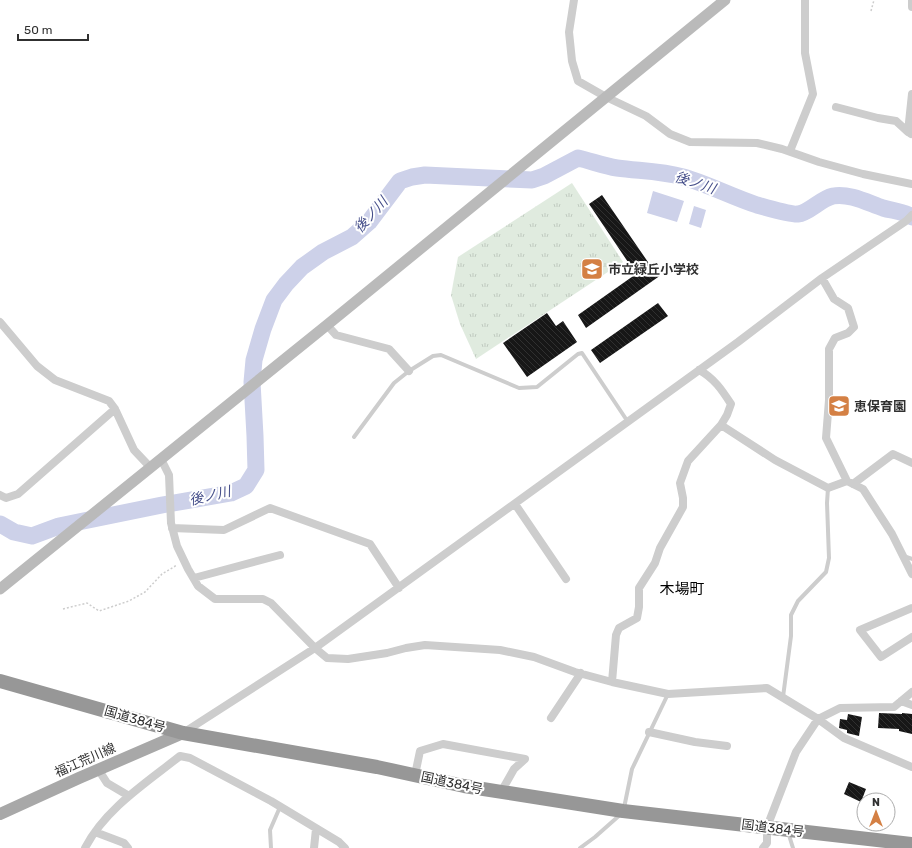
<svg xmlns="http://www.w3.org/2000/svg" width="912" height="848" viewBox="0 0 912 848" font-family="Rubik,'Noto Sans JP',sans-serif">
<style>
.park{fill:url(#park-tufts)}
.water{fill:#cdd1e9}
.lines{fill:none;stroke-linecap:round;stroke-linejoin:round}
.river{stroke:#cdd1e9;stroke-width:17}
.building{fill:url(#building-back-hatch)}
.path{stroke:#cdcdcd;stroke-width:1.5;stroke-dasharray:2 2;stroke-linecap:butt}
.lane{stroke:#cdcdcd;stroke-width:4}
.street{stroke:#cdcdcd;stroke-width:8}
.secondary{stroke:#bababa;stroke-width:11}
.primary{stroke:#a8a8a8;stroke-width:12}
.highway{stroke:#979797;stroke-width:14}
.labels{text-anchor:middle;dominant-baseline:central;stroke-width:4;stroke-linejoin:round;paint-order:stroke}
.poi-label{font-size:13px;font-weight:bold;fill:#303030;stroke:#fff;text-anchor:start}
.street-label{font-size:13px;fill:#303030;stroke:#fff}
.water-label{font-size:14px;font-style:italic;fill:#454e8a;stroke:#fff}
.quarter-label{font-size:15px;fill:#000;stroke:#fff}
</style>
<defs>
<pattern id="park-tufts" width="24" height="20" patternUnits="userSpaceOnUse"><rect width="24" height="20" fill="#e0ebdf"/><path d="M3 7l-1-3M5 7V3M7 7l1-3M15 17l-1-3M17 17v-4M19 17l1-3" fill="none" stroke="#c0cac0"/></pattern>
<pattern id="building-back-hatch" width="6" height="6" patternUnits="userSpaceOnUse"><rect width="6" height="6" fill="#171717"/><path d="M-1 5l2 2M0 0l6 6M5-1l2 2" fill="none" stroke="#303030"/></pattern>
</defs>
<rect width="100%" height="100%" fill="#fff"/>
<path class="park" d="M572,183L623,262L476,359L460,324L451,295L458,257Z"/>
<path class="water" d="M653,191L684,201L677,222L647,213Z
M694,206L706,210L701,228L689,224Z"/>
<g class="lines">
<path class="river" d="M0,524L14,532L32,536L59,526L162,505L231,493L246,486L256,470L255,436L252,382L254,360L263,329L274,300L286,284L302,267L323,252L352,237L369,222L400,181L412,177L425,175L532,180L544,176L578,158C591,161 604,166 617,168C639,171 661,171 683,177C708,184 732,197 757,205C764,207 792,215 798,214C809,213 820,199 833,196C850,193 868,203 883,208C893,211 903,211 912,217"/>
</g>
<path class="building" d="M602,195L650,265L652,263L661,275L586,328L578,315L636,274L589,204Z
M658,303L668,316L600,363L591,350Z
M547,313L556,326L563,321L577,342L527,377L503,343Z
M879,713L902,714V713L912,714V734L899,731V729L878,728Z
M848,714L862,717L859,736L847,733V730L839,728L840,719L847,720Z
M849,782L866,789L861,802L844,794Z"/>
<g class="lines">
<path class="path" d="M871,11L874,0
M63,609L87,603L99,611L129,601L145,592L162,574L177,565"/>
<path class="lane" d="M354,437L394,383L409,371L433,356L441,355L519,388L537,387L578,354L582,353L628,422
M904,556L912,559
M783,697L791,636V615L798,601L826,572L829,558L827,503L828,488
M624,808L632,769L668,694
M788,832L793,848
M271,848L270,830L280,807
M580,848L595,837L621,814"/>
<path class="street" d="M574,0L569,32L572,61L578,81L606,97L646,116L670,134L690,142L757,143L782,149L819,162L863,174L912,184
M912,0V7
M836,107L878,118L896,121L908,132
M911,134L908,132L912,94
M790,151L813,94L805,53V0
M822,278L834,299L848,308L854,327L848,333L835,338L829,349V400L826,438L847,481
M0,322L37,366L55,380L109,401L115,409L134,450L150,467
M327,325L336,335L389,349L409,371
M721,425L775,460L828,488L847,481L863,489L892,534L912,574
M161,459L169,475L171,523L177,546L188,569L198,586L215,599H263L271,603L315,648L327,658L348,659L387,653L406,648L425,645L500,650L534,657L575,672L612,682L668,694L767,688L818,719L844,738L912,767
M853,484L893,454L912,463
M0,495L6,498L18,494L115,409
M515,504L566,579
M172,528L224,530L270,508L370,544L399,588
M194,578L280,555
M912,608L860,630L881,657L912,637
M612,682L616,635L619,628L637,618L639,607V588L655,563L660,548L683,507V498L680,483L688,461L721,425L727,415L731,404C722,390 714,378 699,370
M901,701L912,705
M551,718L581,673
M649,732L695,742L727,746
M183,733L315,648L738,342L822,278L906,221L912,215
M98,769L107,783L129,796
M415,775L420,751L443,744L525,759L514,769L501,792
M95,832L124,843L128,848
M85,848C105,809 146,783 180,756L190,758L271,801L339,842L345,848
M314,848L316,829
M763,848L767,843V827L796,752L818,719L840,708L894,707L912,692"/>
<path class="secondary" d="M0,589L327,325L725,0"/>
<path class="primary" d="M0,814L79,778L183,733"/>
<path class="highway" d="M0,681L183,733L377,767L464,786L623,811L912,844"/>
</g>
<defs>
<g id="school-square" transform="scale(1.15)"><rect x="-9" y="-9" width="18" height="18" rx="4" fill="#d48044" stroke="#fff"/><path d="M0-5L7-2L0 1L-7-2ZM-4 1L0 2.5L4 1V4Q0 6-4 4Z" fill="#fff"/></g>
</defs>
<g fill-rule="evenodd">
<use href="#school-square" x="592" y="269"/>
<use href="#school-square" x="839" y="406"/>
</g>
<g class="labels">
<g class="poi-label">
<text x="608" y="269">市立緑丘小学校</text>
<text x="854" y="406">恵保育園</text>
</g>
<g class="street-label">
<text transform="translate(135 719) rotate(16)">国道384号</text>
<text transform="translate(85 760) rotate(-24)">福江荒川線</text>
<text transform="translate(452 783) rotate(12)">国道384号</text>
<text transform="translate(773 828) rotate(7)">国道384号</text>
</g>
<g class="water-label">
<text transform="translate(695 183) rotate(18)">後ノ川</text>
<text transform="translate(371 215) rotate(-48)">後ノ川</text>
<text transform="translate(210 496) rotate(-13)">後ノ川</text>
</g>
<g class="quarter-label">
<text x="682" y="589">木場町</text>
</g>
</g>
<g transform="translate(876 812)"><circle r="19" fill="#ffffff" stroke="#acacac"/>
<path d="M0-3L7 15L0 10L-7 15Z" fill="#d48044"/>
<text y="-6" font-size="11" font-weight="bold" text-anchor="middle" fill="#303030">N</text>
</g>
<path d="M18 34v6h70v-6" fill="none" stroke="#303030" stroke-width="2"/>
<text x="24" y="34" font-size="12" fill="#303030" stroke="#ffffff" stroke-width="3" paint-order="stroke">50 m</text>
</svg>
